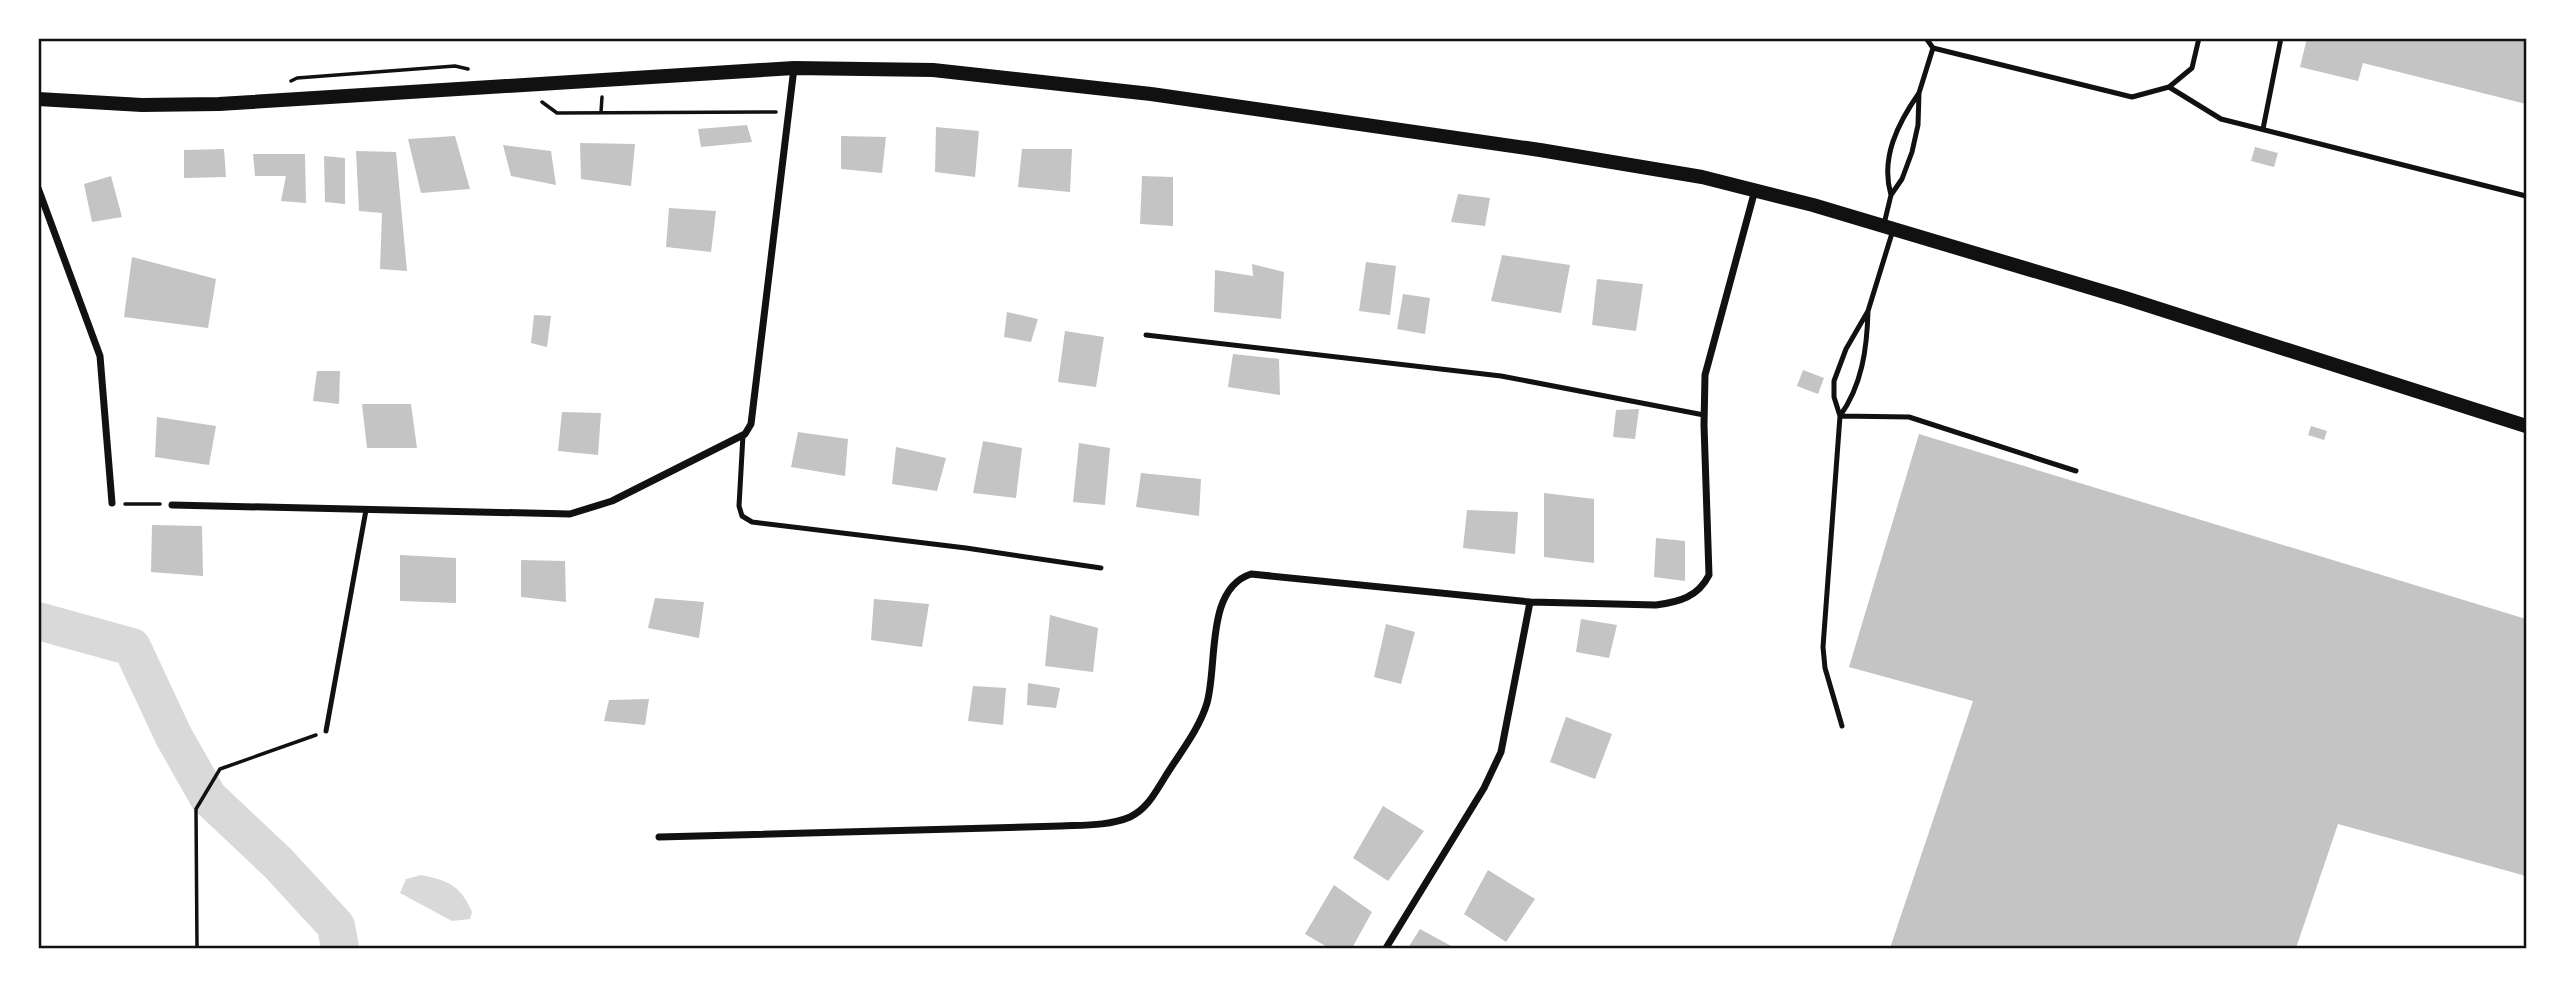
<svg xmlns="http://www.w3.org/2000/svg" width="2565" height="987" viewBox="0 0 2565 987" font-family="'Fira Sans Condensed',sans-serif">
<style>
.water{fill:#d9d9d9}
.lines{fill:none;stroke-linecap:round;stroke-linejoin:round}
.river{stroke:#d9d9d9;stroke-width:38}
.building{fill:#c4c4c4}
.path{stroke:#111;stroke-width:3.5}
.service{stroke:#111;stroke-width:5}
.minor{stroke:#111;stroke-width:7}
.secondary{stroke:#111;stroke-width:14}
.neatline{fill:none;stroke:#111;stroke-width:2.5}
</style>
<rect width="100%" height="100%" fill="#fff"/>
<path class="water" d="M421,875C449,881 460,885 472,912L470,919L452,921L400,893L406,879Z"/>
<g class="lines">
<path class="river" d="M38,621L132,647L173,735L208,797L278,863L336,926L340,948"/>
</g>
<path class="building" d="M2307,38H2526V104L2363,63L2358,81L2300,67Z
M747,125L752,142L701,147L698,129Z
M936,127L979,131L975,177L935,172Z
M455,136L470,189L421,193L408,139Z
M841,136L886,137L882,173L841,169Z
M580,143L635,144L631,186L581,179Z
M503,145L551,151L556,185L511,176Z
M2255,147L2278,153L2274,167L2251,161Z
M224,149L226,177L184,178V150Z
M1022,149H1072L1070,192L1018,187Z
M356,151L396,152L407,271L380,269L382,213L359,211Z
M253,154H305L306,203L281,201L286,176H255Z
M324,156L345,158V204L325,202Z
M111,176L122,217L92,222L84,184Z
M1142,176L1173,177V226L1140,224Z
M1458,194L1490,198L1485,226L1451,222Z
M669,208L716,211L711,252L666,247Z
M1502,255L1570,265L1561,313L1491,301Z
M132,257L216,279L208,328L124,317Z
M1366,262L1396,266L1390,315L1359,311Z
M1252,264L1284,272L1281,319L1214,312L1215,270L1253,276Z
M1597,279L1643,284L1636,331L1592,325Z
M1403,294L1430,298L1425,334L1397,329Z
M1007,312L1038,319L1031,342L1004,337Z
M534,315L551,316L547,347L531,343Z
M1065,331L1104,337L1096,387L1058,382Z
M1233,354L1279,359L1280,395L1228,387Z
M1803,370L1824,378L1818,394L1797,386Z
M317,371H340L339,404L313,401Z
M362,404H411L417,448H367Z
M1639,409L1635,439L1613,437L1616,410Z
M562,412L601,413L598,455L558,451Z
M157,417L216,426L209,465L155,457Z
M2311,426L2327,431L2324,440L2308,435Z
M798,432L848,439L845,476L791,467Z
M1919,434L2526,619V876L2338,824L2296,948H1890L1973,701L1849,667Z
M983,441L1022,448L1016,498L973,493Z
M1079,443L1110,448L1105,505L1073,502Z
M896,447L946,458L937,491L892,484Z
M1141,473L1201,479L1199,516L1136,507Z
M1544,493L1594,499V563L1544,557Z
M1467,510L1518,512L1515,554L1463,548Z
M152,525L202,526L203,576L151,572Z
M1656,538L1685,541V581L1654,577Z
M400,555L456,558V603L400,601Z
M521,560L565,561L566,602L521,597Z
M655,598L704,602L699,638L648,628Z
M874,599L929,604L922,647L871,640Z
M1050,615L1098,628L1093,672L1045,666Z
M1581,619L1617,625L1609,658L1576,652Z
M1386,624L1415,632L1401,684L1374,677Z
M1028,683L1060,688L1056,708L1027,705Z
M973,686L1006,688L1003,725L968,721Z
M649,699L645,725L604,721L609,700Z
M1566,717L1612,734L1595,779L1550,762Z
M1383,806L1424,831L1388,881L1353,858Z
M1488,870L1535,899L1506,942L1464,914Z
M1334,885L1372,912L1352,948H1329L1305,934Z
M1420,929L1455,948H1408Z"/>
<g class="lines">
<path class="path" d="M291,81L297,78L455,66L468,69
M542,102L557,113L776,112
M601,112L602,97
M125,504H160
M197,948L196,809L220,769L316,735"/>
<path class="service" d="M1926,38L1933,48
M1933,48L2132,97L2169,87L2192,68L2199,38
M2169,87L2221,119L2526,196
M2263,129L2281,38
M1891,195C1880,158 1898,123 1919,93
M1884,224L1891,195L1902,179L1912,152L1918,125L1919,93L1933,48
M1146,335L1501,376L1704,415
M1840,416L1909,417L2076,471
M1840,416C1862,385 1867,349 1868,311
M743,435L739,506L742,516L752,522L966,548L1101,568
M1842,726L1825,668L1823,647L1840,416L1834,397V381L1846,349L1868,311L1893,230
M326,731L366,510"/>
<path class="minor" d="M38,188L100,356L112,503
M172,505L570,514L612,501L745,434L751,424L794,68
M659,837L1061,826C1083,825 1109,826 1130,817C1147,809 1155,793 1165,777C1179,754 1199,730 1207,703C1218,664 1205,589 1251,574L1530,602L1656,605C1679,602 1698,597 1709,575L1704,425L1705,375L1755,190
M1386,948L1484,788L1501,752L1530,602"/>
<path class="secondary" d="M38,99L142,105L219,104L794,68L933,70L1151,94L1540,150L1702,177L1813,205L2125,298L2526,426"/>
</g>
<rect width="2565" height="987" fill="none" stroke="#ffffff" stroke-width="80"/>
<rect x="40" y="40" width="2485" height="907" class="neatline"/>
</svg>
